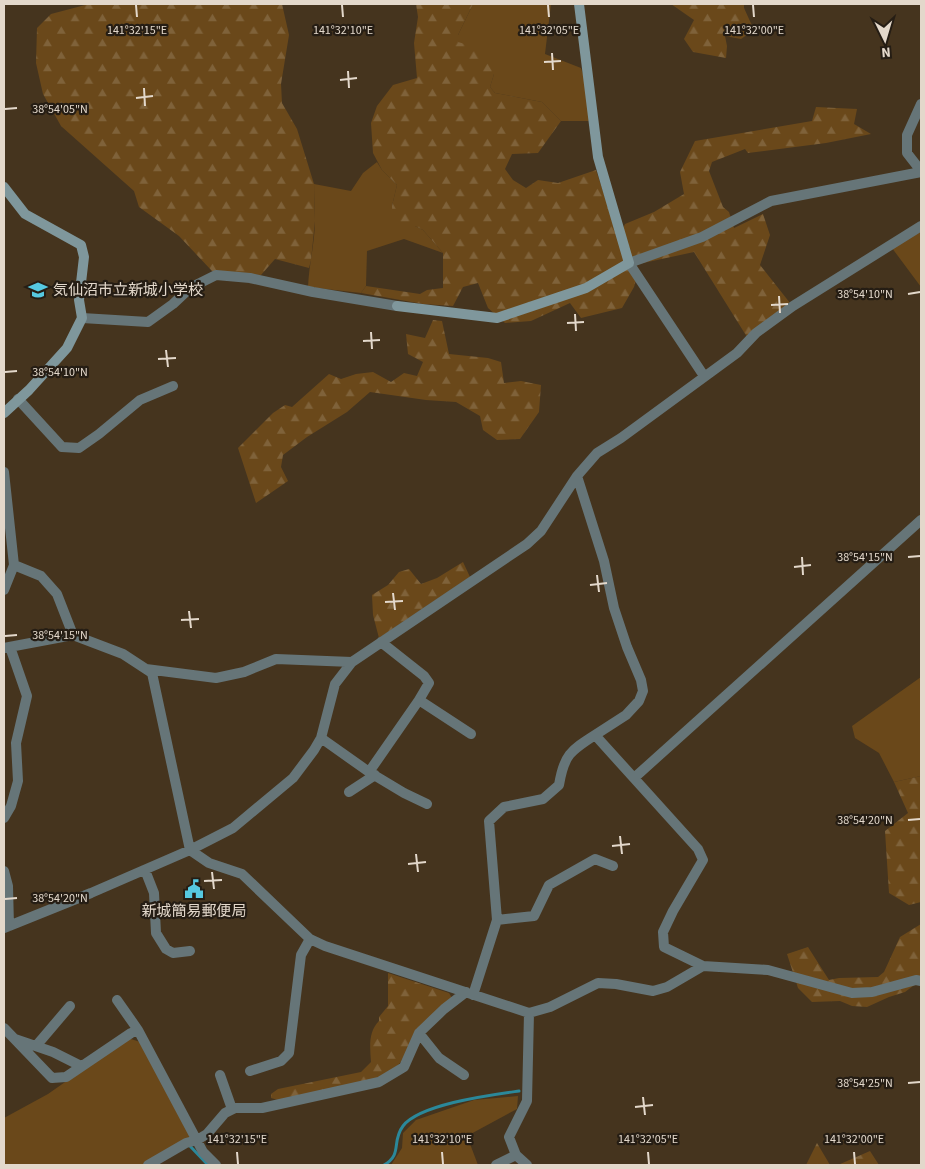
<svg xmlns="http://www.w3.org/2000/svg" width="925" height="1169" viewBox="0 0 925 1169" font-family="'Source Sans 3','Noto Sans JP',sans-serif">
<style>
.green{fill:#6a481a}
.forest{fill:url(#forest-firs)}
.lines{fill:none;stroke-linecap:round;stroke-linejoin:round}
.stream{stroke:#2b889a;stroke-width:3}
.street{stroke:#667578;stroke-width:10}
.secondary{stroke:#7f979c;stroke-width:10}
.ticks{fill:none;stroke:#e3d8cb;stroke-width:2}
.labels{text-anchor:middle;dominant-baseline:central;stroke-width:4.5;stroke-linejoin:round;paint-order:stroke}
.poi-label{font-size:15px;fill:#e3d8cb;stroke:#251d14;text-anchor:start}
.ticks-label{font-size:12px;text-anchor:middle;fill:#e3d8cb;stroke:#251d14;stroke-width:4.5;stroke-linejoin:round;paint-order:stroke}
</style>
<defs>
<pattern id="forest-firs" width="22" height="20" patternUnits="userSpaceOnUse" patternTransform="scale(1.25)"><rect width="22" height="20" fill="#6a481a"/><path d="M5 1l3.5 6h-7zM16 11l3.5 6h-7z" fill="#7f623a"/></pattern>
</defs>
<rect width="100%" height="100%" fill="#45341e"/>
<path class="green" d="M473,4H551L545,54L581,68L598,121H561L542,102L495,93L490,87L494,74L458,42V35Z
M377,162L382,170L397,185L392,206L415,226L423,230L443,253L404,239L367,251L366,286L361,293L308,287C309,264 315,242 315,220C315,208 314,196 314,184L351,191L363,173Z
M921,231V287L892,248Z
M921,677V776L894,782L879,753L855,738L852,726Z
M128,1038L143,1043L190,1137L145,1165H4V1118L48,1094Z
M518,1096L517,1109L467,1136L478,1165H391L402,1148L403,1133L416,1120L474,1100Z"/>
<path class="forest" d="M89,4H282L289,35L281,84L282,103L297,129L314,184L315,221L311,260L309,268L275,259L261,275L212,271L179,236L139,207L134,191L61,126L43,94L36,63L37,28L51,14Z
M416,4H473L458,35V42L493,52L494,74L490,87L495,93L542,102L561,121L538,153L512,154L505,169L513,180L526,188L538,180L558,183L596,170L618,237L636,280L634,287L622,308L581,318L570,303L531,321L505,323L488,308L478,283L463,287L453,306L423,304L361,293L366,286L420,294L427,290L443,288V253L423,230L415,226L407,230L393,223L392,206L397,185L382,170L373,153L371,123L377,106L393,85L417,78L414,43L418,17Z
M671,4H744V8L754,30L741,39L725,36L727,46L726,58L693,52L684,39L694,20Z
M816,107L857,109L854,124L871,134L826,143L748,153L745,149L712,162L709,171L723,207L729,212L734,228L763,214L770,235L760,265L790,303L747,337L694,252L634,265L621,233L625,224L654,212L684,194L680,172L695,141L812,121Z
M433,320L442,321L449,354L488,358L501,362L504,383L521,381L541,385L539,412L520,439L497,440L483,430L480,416L456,402L426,400L370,392L347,412L307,437L283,455L281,467L288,481L256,503L238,448L273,413L285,405L292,407L329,374L341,379L356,374L373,372L391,382L404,373L417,376L423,362L408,354L406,334L425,338Z
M463,562L470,577L379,638L373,615L372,595L388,585L399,572L409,569L421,584L437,578Z
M921,776V902L909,905L889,893L885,831L908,813L894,782Z
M921,924V980L905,992L889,997L867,1007L852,1006L840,1001L812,1002L798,988L787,954L808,947L829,980L839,978L878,977L884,972L900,937Z
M388,973L449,993L452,998L400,1063L390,1073L373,1080L278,1100L271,1098V1094L278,1089L361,1072L371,1062C370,1047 368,1032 379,1021V1017L388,1006Z
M817,1143L830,1165H806Z
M870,1151L879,1165H838Z"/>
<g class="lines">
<path class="stream" d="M190,1146L208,1165
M384,1165C403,1154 391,1142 403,1126C420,1104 491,1095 519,1091"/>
<path class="street" d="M921,104L907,135V153L921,171
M82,318L148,322L173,304L190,288L216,275L250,278L313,292L397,306
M704,376L629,263L702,237L771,201L921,172
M18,399L62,447L79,448L99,434L140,400L173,386
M4,472L14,565L41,576L57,594L73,635L4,648
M577,476L604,561L614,608L627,647L641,680L643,691L639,701L626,715L595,735
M4,590L14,565
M73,635L123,654L152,673L190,850L209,863L242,874L310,939L325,946L529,1013L550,1007L598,983L616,984L653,991L667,987L703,966L768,970L852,993L872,992L916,980L921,981
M146,669L216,678L244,672L276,659L352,662
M419,700L471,734
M321,738L369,772L419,700L429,683L424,676L381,642
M369,772L404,793L427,804
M634,778L921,520
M349,792L375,775
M4,818L11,806L18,781L16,743L27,696L10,647
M145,870L154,893L156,933L166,949L173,953L190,951
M4,871L8,886L9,926
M497,920L534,916L549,885L595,859L613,866
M4,928L91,893L190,850L233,828L293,778L314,750L321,738L335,684L352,662L527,544L541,531L577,476L597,453L621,438L737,353L756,333L793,306L921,226
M473,995L497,920L489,821L504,807L543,799L559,785C564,755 570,751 595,735L698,849L703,860L673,911L663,932L664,947L703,966
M117,1000L138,1030
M4,1028L52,1078L66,1077L131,1033L138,1030L203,1152L216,1165
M419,1033L439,1058L464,1075
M15,1039L53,1052L81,1066
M36,1046L70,1006
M250,1071L281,1061L289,1053L301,955L310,939
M220,1075L232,1109
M148,1165L186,1143L197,1140L207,1134L225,1113L235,1108H262L379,1082L404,1067L419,1033L444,1009L466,992
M496,1165L516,1155
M527,1165L516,1155L509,1137L527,1101L529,1013"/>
<path class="secondary" d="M4,187L25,214L81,245L84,257L79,300L82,318L67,348L29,390L4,413
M397,306L497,318L586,288L629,263L598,157L579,4"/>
</g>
<path class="ticks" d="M136,5L137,17M342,5L343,17M548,5L549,17M753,5L754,17M552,53L553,70M544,62L561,61M348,71L349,88M340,80L357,78M144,88L145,106M136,98L153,96M5,109L17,108M908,294L920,292M779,296L780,313M771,305L788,304M575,314L576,331M567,323L584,322M371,332L372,349M363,341L380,340M166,350L168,367M158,359L176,358M5,372L17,371M802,557L803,575M908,557L920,556M794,567L811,565M597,575L599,592M590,585L607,583M393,593L395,610M385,602L403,601M189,611L191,628M181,620L199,619M5,636L17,635M908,820L920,819M620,836L622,854M612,846L630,844M416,854L418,872M408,864L426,862M212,872L214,889M204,881L222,880M5,899L17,898M908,1083L920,1082M643,1097L645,1115M635,1107L653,1105M237,1152L238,1164M442,1152L443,1164M648,1152L649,1164M854,1152L855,1164"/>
<defs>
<g id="school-bare" transform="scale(1.5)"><path d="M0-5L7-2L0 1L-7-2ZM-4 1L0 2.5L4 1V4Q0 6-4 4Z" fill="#56c9e1" stroke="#251d14" stroke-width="2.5" paint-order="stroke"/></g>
<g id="civic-bare" transform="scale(1.5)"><path d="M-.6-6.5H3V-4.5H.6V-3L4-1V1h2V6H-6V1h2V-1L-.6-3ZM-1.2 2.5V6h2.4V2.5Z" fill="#56c9e1" stroke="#251d14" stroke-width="2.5" paint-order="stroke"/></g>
</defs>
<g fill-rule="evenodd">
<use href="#school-bare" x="38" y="290"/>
<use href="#civic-bare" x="194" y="889"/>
</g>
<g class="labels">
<g class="poi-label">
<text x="53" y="290">気仙沼市立新城小学校</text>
<text x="194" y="911" text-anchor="middle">新城簡易郵便局</text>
</g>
</g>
<g class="ticks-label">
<text x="137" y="34">141°32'15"E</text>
<text x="343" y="34">141°32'10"E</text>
<text x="549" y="34">141°32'05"E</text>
<text x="754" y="34">141°32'00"E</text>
<text x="60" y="113">38°54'05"N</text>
<text x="865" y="298">38°54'10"N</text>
<text x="60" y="376">38°54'10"N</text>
<text x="865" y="561">38°54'15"N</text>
<text x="60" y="639">38°54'15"N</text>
<text x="865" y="824">38°54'20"N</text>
<text x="60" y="902">38°54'20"N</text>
<text x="865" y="1087">38°54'25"N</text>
<text x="237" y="1143">141°32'15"E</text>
<text x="442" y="1143">141°32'10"E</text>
<text x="648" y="1143">141°32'05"E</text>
<text x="854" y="1143">141°32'00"E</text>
</g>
<rect width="925" height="1169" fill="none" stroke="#e3d8cb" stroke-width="10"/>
<g transform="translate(885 40) rotate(175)" stroke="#251d14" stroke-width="4" paint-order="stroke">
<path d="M0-4L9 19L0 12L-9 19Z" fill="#e3d8cb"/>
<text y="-8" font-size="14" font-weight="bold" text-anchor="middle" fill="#e3d8cb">N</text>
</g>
</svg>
